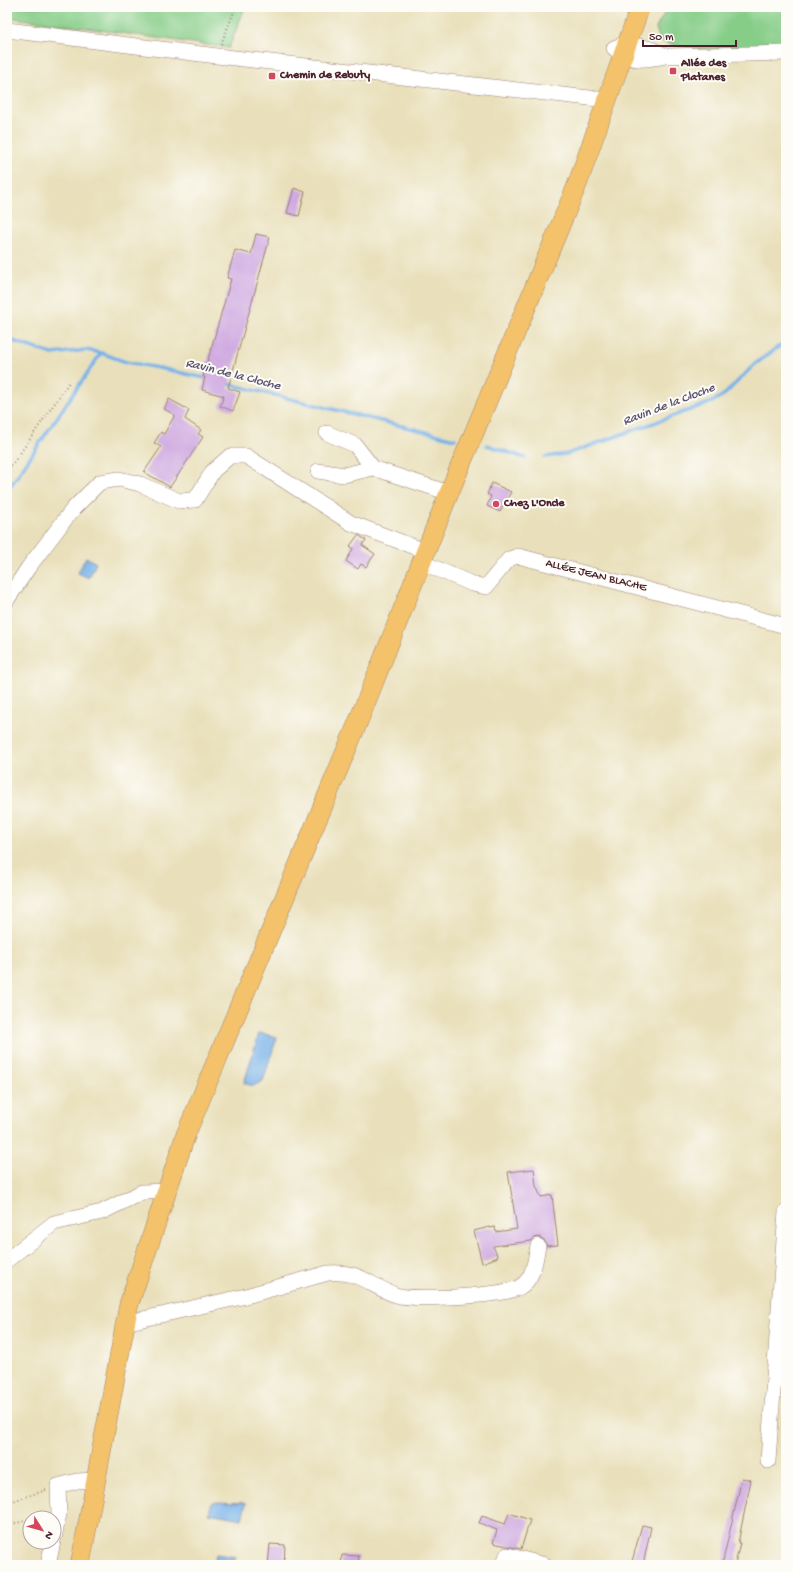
<svg xmlns="http://www.w3.org/2000/svg" width="793" height="1572" viewBox="0 0 793 1572" font-family="'Gochi Hand',sans-serif">
<style>
.grass{fill:#86cd88;stroke:#68765a}
.water{fill:#78b2e9;stroke:#61688a}
.lines{fill:none;stroke-linecap:round;stroke-linejoin:round}
.stream{stroke:#78b2e9;stroke-width:3.5}
.building{fill:#cfa9e1}
.minor-casing{stroke:#9a8073;stroke-width:16}
.major-casing{stroke:#9a8073;stroke-width:20}
.path{stroke:#9a8073;stroke-width:2;stroke-dasharray:1 3;stroke-linecap:butt}
.minor{stroke:#fff;stroke-width:15}
.major{stroke:#f3c26a;stroke-width:19}
.poi-dot{fill:#d1495b;stroke:#fdfcf7;stroke-width:1.5}
.labels{text-anchor:middle;dominant-baseline:central;stroke-width:4;stroke-linejoin:round;paint-order:stroke}
.poi-label{font-size:12px;font-weight:bold;fill:#4a1f2b;stroke:#fdfcf7;text-anchor:start}
.street-label{font-size:12px;fill:#4a1f2b;stroke:#fdfcf7}
.water-label{font-size:13px;font-style:italic;fill:#5a526e;stroke:#fdfcf7}
</style>
<rect width="100%" height="100%" fill="#fdfcf7"/>
<filter id="ink" filterUnits="userSpaceOnUse"><feTurbulence type="fractalNoise" baseFrequency=".025" numOctaves="2"/><feDisplacementMap in="SourceGraphic" scale="8" xChannelSelector="R" yChannelSelector="G"/><feConvolveMatrix kernelMatrix="1 2 1 2 8 2 1 2 1" color-interpolation-filters="sRGB"/></filter>
<filter id="wash" filterUnits="userSpaceOnUse"><feTurbulence type="fractalNoise" baseFrequency=".012" numOctaves="4" result="noise"/><feDisplacementMap in="SourceGraphic" scale="16" xChannelSelector="R" yChannelSelector="G"/><feGaussianBlur stdDeviation="0.9" result="paint"/><feColorMatrix in="noise" values="0 0 0 0 0 0 0 0 0 0 0 0 0 0 0 0 0 1.4 0 .05"/><feComposite in="paint" operator="in"/></filter>
<g filter="url(#wash)">
<rect width="100%" height="100%" fill="#e9e0bb"/>
<path class="grass" d="M7,7H245L229,48L7,17Z
M668,7H786V42C745,46 699,55 660,41L656,28Z"/>
<path class="water" d="M86,557L96,563L89,578L78,573Z
M259,1033L277,1037L263,1081L253,1086L244,1083Z
M212,1502L246,1503L242,1519L209,1513Z
M216,1554L236,1557L233,1565L214,1563Z"/>
<g class="lines">
<path class="stream" d="M7,339L52,354L86,350L101,353L126,362L164,369L209,379
M225,383L455,439
M487,445L525,458
M545,457L567,454L712,402L725,394L754,365L782,344L786,343
M7,491L101,353"/>
</g>
<g id="blocks">
<path class="building" d="M294,188L305,192L299,216L287,213Z
M256,234L270,237L228,388L240,392L233,411L220,406L224,396L202,390L205,377H203L231,279L227,278L235,250L251,254Z
M169,399L189,410L185,419L201,430L198,434L203,437L170,487L144,472L161,447L154,443L161,432L164,434L175,415L164,409Z
M492,483L511,492L500,512L487,506L491,496L487,494Z
M358,535L366,540L362,545L375,554L366,567L361,564L358,569L346,561L352,551L353,548L350,546Z
M534,1169L536,1186L541,1197L552,1195L558,1245L547,1246L544,1240L539,1237L535,1238L531,1241L493,1246L498,1257L482,1263L474,1231L489,1227L490,1228L495,1227L496,1232L517,1229L508,1172Z
M742,1478L751,1480L738,1543H740L735,1565H722Z
M509,1513L530,1520L521,1549L493,1543L497,1530L479,1523L482,1516L505,1524Z
M642,1525L651,1527L643,1565H631Z
M270,1544L285,1545L284,1565H268Z
M342,1555L359,1556L358,1565H341Z"/>
</g>
</g>
<g filter="url(#ink)">
<use href="#blocks" fill-opacity="0" stroke="#9a8073" stroke-width="1"/>
<g class="lines">
<g class="minor-casing">
<path id="minor" d="M7,30L217,56L607,100
M627,43L651,49L666,56C646,60 629,63 614,48Z
M666,56L786,53
M327,433L355,445L373,468L449,493
M318,471L344,475L373,468
M421,562L472,584L486,587L509,559L518,556L786,626
M7,600L28,568L73,509L100,482L119,479L140,484L179,501L195,500L213,471L230,456H246L351,523L425,551
M7,1260L54,1223L102,1212L142,1192L167,1191
M125,1323L246,1296L328,1273C360,1270 369,1286 396,1295C414,1301 505,1296 520,1287C534,1279 535,1260 538,1246
M768,1461L786,1212
M54,1538L59,1514L58,1486L77,1481L96,1480
M48,1565L53,1542
M504,1565L507,1555L545,1565"/>
</g>
<g class="major-casing">
<path id="major" d="M80,1565L129,1304L186,1134L358,722L449,493L577,185L640,7"/>
</g>
<path class="path" d="M221,44L236,7
M7,467L12,465L70,381
M7,1503L46,1490
M7,1525L30,1520"/>
<use href="#minor" class="minor"/>
<use href="#major" class="major"/>
</g>
</g>
<g class="poi-dot">
<rect x="669" y="67" width="8" height="8" rx="2"/>
<rect x="268" y="72" width="8" height="8" rx="2"/>
<circle cx="496" cy="504" r="4"/>
</g>
<g class="labels">
<g class="poi-label">
<text x="681" y="64">Allée des<tspan x="681" dy="14">Platanes</tspan></text>
<text x="280" y="76">Chemin de Rebuty</text>
<text x="504" y="504">Chez L'Oncle</text>
</g>
<g class="street-label">
<text transform="translate(596 576) rotate(14)">ALLÉE JEAN BLACHE</text>
</g>
<g class="water-label">
<text transform="translate(233 375) rotate(14)">Ravin de la Cloche</text>
<text transform="translate(669 405) rotate(-21)">Ravin de la Cloche</text>
</g>
</g>
<rect width="793" height="1572" fill="none" stroke="#fdfcf7" stroke-width="24"/>
<g transform="translate(42 1530) rotate(127)"><circle r="19" fill="#fdfcf7" stroke="#b5a4a5"/>
<path d="M0-3L7 15L0 10L-7 15Z" fill="#d1495b"/>
<text y="-6" font-size="11" font-weight="bold" text-anchor="middle" fill="#4a1f2b">N</text>
</g>
<path d="M643 40v6h93v-6" fill="none" stroke="#4a1f2b" stroke-width="2"/>
<text x="649" y="40" font-size="12" fill="#4a1f2b" stroke="#fdfcf7" stroke-width="3" paint-order="stroke">50 m</text>
</svg>
